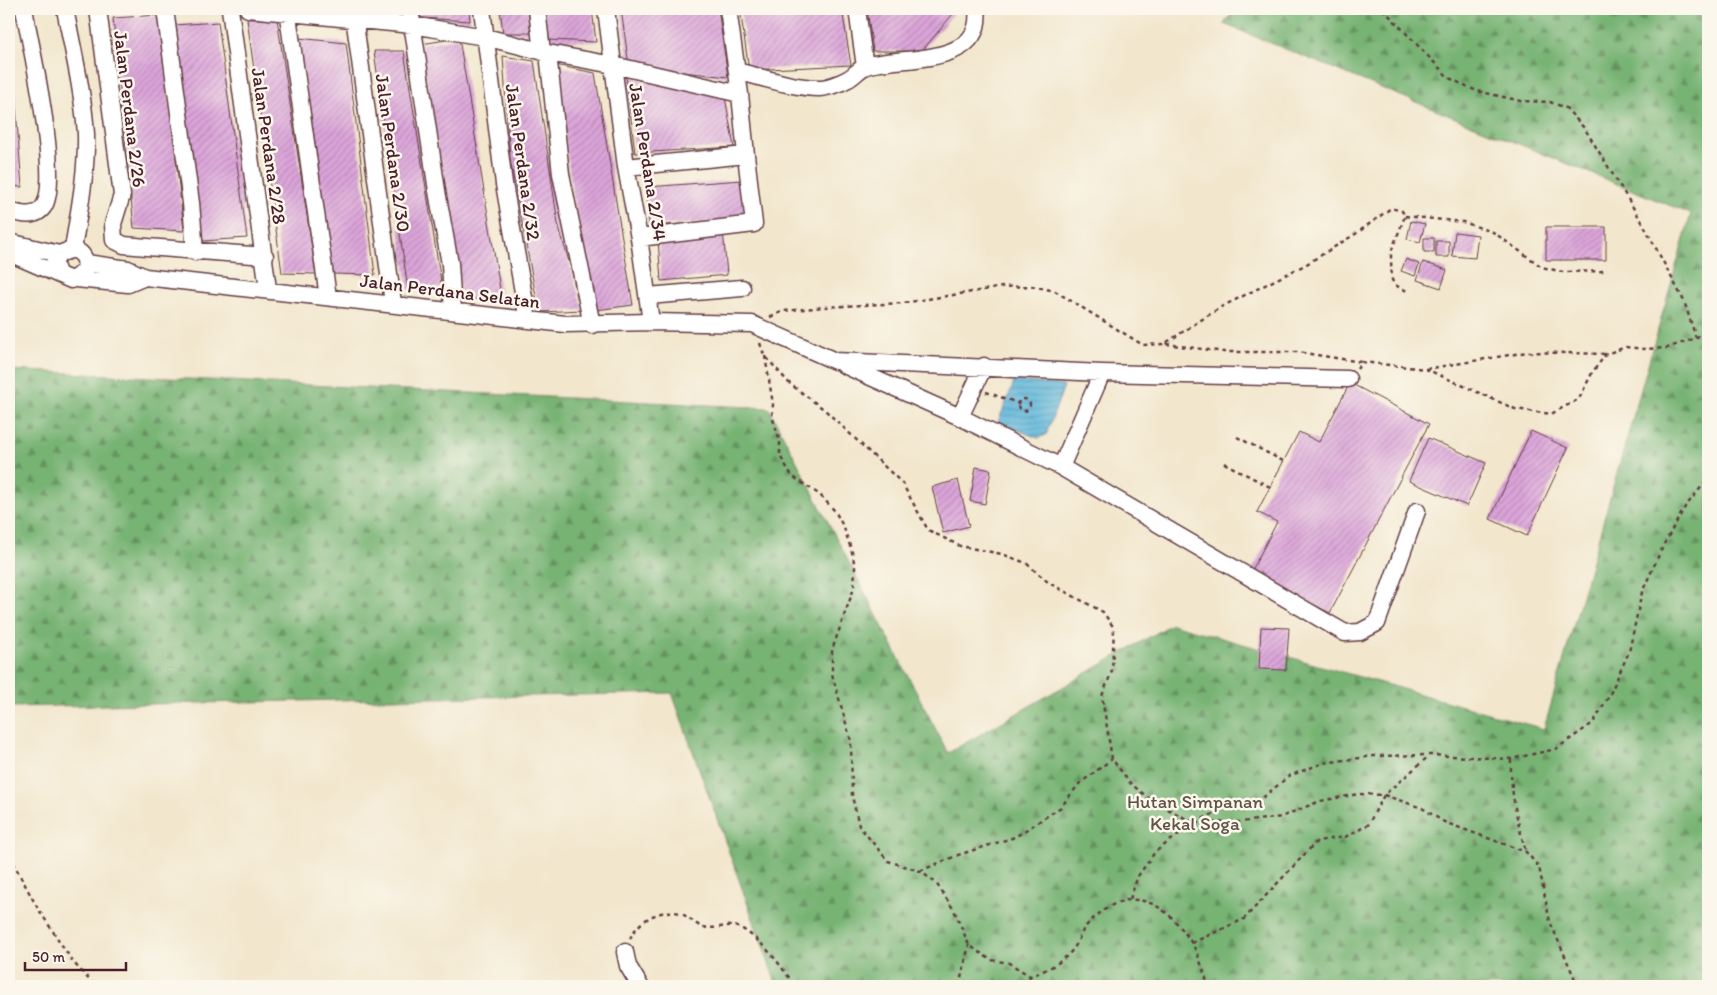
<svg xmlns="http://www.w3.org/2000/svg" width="1717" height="995" viewBox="0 0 1717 995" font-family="Itim,sans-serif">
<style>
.forest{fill:url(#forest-firs);stroke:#60694f}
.water{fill:url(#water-rules);stroke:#546a82}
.building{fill:url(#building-hatch)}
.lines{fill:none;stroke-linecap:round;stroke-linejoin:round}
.minor-casing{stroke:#633d43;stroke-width:19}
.path{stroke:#633d43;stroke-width:2.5;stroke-dasharray:4 4;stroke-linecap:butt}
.minor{stroke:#fff;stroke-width:16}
.labels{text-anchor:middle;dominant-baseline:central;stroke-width:5;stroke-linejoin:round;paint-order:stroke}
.street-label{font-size:19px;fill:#4a1f2b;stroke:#fbf7ec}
.park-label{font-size:19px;fill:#605446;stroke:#fbf7ec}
</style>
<defs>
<pattern id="forest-firs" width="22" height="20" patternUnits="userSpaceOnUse" patternTransform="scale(1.25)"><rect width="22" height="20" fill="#77b373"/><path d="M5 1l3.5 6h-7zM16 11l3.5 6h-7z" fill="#64915f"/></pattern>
<pattern id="water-rules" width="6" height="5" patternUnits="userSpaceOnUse" patternTransform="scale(1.25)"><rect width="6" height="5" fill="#5db6da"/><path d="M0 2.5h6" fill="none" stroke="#4f93b1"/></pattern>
<pattern id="building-hatch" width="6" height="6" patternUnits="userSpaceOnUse" patternTransform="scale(1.25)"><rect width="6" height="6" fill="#dca5da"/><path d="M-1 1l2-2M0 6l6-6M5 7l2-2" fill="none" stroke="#b486b1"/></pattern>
</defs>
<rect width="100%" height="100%" fill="#fbf7ec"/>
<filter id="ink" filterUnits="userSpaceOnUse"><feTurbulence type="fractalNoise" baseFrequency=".02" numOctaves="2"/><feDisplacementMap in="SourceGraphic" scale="10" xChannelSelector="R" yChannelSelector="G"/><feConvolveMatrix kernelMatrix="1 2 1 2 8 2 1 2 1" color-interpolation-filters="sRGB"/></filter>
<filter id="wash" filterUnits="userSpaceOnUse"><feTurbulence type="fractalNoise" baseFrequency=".0096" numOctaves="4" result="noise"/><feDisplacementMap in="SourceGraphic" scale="20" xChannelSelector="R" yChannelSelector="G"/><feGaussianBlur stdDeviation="1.12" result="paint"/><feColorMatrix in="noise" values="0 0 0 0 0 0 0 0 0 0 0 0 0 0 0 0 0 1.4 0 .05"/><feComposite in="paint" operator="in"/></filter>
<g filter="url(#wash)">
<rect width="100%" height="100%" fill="#f2e6cc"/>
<path class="forest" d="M1235,9H1708V986H777L672,693L9,707V370L769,408L948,753L1172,624L1544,729L1691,214L1224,24Z"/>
<path class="water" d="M1015,380L1064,386L1046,435L1038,438L998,422Z"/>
<g id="blocks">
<path class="building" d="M370,9H400V11L370,12Z
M420,9H469L470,21L421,18Z
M500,9H528L531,33H503Z
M542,9H592L596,42L547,40Z
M621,9H718L728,77L629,66Z
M740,9H842L851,65L749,70Z
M867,9H957L922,51H873Z
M160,15L184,231L134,228L113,18Z
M247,19H277L316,274L282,273Z
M218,22L247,238L202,241L174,25Z
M9,31H10L22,187L9,186Z
M298,38L346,43L375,275L333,274Z
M459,38L501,295L462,301L421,44Z
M374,51H404L442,288L408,290Z
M503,56L534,61L558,224L583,310L539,312L510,160Z
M555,65L595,73L633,305L596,310L572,191Z
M626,76L725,97L734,147L635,153Z
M742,180L747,220L649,226L647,187Z
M1411,221L1425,224L1420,242L1407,239Z
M1546,227H1606V260H1546Z
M723,230L727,275L661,281L658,239Z
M1455,232L1478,235L1475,258L1452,256Z
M1424,238H1434V252H1424Z
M1436,241H1449V257H1436Z
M1406,259L1419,264L1415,276L1401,271Z
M1423,262L1447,270L1441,288L1417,280Z
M1350,383L1429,424L1330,613L1251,572L1277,522L1257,512L1270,487L1299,432L1319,442Z
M1531,431L1568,448L1527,536L1490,519Z
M1428,438L1486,463L1467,506L1409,481Z
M976,467L991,470L985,504L970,501Z
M958,480L969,526L943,533L932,487Z
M1261,627L1289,628L1286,670L1259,669Z"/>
</g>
</g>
<g filter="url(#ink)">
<use href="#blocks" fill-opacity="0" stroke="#633d43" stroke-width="1"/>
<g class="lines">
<g class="minor-casing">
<path id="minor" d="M65,9C73,50 83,92 86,134C87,172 79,211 73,249
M98,9L122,195L113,224L114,240L124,245L147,247L265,256
M165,9L191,203L195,252
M230,9L268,289
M248,9L412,25L485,37L548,53L613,65L740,94
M287,9L328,297
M353,9L393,303
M410,9L437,191L450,264L453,311
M482,9L504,184L528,320
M537,9L542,52
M606,9L626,167L639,238L651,322
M857,9L865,67
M548,53L561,174L592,325
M737,71C761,77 793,88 819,88C827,88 841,83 848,79C854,76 859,69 866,66C901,55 984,68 977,9
M626,167L746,155L740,94L728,9
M9,211C20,214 36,219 44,206C61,178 31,47 24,9
M639,238L754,224L746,155
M9,242L59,254
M9,253L71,280L84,272C88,261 84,253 73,249L59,254L54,263L58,273
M86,263L128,269L145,277L565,324L651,322L752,324L835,361L1102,373L1348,379
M76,279L128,284L145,277
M648,296L742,288
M844,365L960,417L1061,467L1345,633L1360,632L1377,623L1417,511
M960,417L984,366
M1061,467L1102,373
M625,952L628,966L640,986"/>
</g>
<path class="path" d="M1383,9L1449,78L1477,91L1521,101L1550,102L1566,108L1585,129L1642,222L1684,301L1696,338
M1405,216L1463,222L1493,232L1542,267L1563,272L1606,271
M770,317L784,311L824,307L903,303L1003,287L1032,286L1055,291L1143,345L1164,344L1221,307L1305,265L1357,233L1391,208L1402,211L1405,216L1391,252V261L1392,280L1395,285L1409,292
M760,343L764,355L789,383L825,410L902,483L928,530L960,546L1002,554L1026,563L1049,583L1103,612L1114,628L1112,671L1102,696L1112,759L1131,784L1151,800L1194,823L1241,822L1281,817L1320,801L1359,794L1384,795L1422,808L1444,822L1526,852L1539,867L1550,922L1578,986
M1166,344L1224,352H1298L1361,362
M765,356L773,404L772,416L780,442V456L792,476L820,495L835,511L844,528L852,552L855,567L854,588L832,650V674L851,741L852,796L859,826L888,861L920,871L936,883L954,910L969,945L991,960L1009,963L1030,976C1045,971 1064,962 1074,948C1079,941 1081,931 1087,925C1127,882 1163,898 1191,942C1199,954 1203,971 1208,984L1211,986
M1357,369L1362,362L1426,369L1515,409L1551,414L1579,399L1592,373L1606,354L1626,347L1644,349L1667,348L1696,338L1708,328
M1426,369L1527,352L1606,354
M986,392L1018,403
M1018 405a6 6 0 1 1 12 0a6 6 0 1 1-12 0Z
M1237,437L1283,461
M1224,463L1270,487
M1511,759C1510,791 1517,821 1526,852
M9,855L37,907L73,962L95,986
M920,871L958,855L1015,837L1061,807L1079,784L1112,759
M1130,899L1138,876L1155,852L1194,823L1223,809L1261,799L1289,776L1323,763L1374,756L1430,755L1511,759L1556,749L1593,723L1609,696L1629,652L1642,592L1664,544L1685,507L1708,479
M630,939C637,920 665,905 684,915C691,919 696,925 703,927C722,931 729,919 747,932C766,945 782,967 795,986
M1192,943L1244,919L1317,841L1345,837L1368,825L1384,795L1429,756
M959,986L969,945
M1027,986L1030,976"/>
<use href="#minor" class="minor"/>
</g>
</g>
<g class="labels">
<g class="street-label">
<text transform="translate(130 109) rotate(83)">Jalan Perdana 2/26</text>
<text transform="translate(269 146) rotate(82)">Jalan Perdana 2/28</text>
<text transform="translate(393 153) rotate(82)">Jalan Perdana 2/30</text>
<text transform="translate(523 162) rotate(82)">Jalan Perdana 2/32</text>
<text transform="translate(648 162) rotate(81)">Jalan Perdana 2/34</text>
<text transform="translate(450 291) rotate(7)">Jalan Perdana Selatan</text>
</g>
<g class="park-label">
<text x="1195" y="801">Hutan Simpanan<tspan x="1195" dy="22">Kekal Soga</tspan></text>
</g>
</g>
<rect width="1717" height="995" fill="none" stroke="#fbf7ec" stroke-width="30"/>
<path d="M25 962v8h101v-8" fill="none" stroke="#4a1f2b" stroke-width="2.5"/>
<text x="32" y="962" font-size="15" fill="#4a1f2b" stroke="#fbf7ec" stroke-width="4" paint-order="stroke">50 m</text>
</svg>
